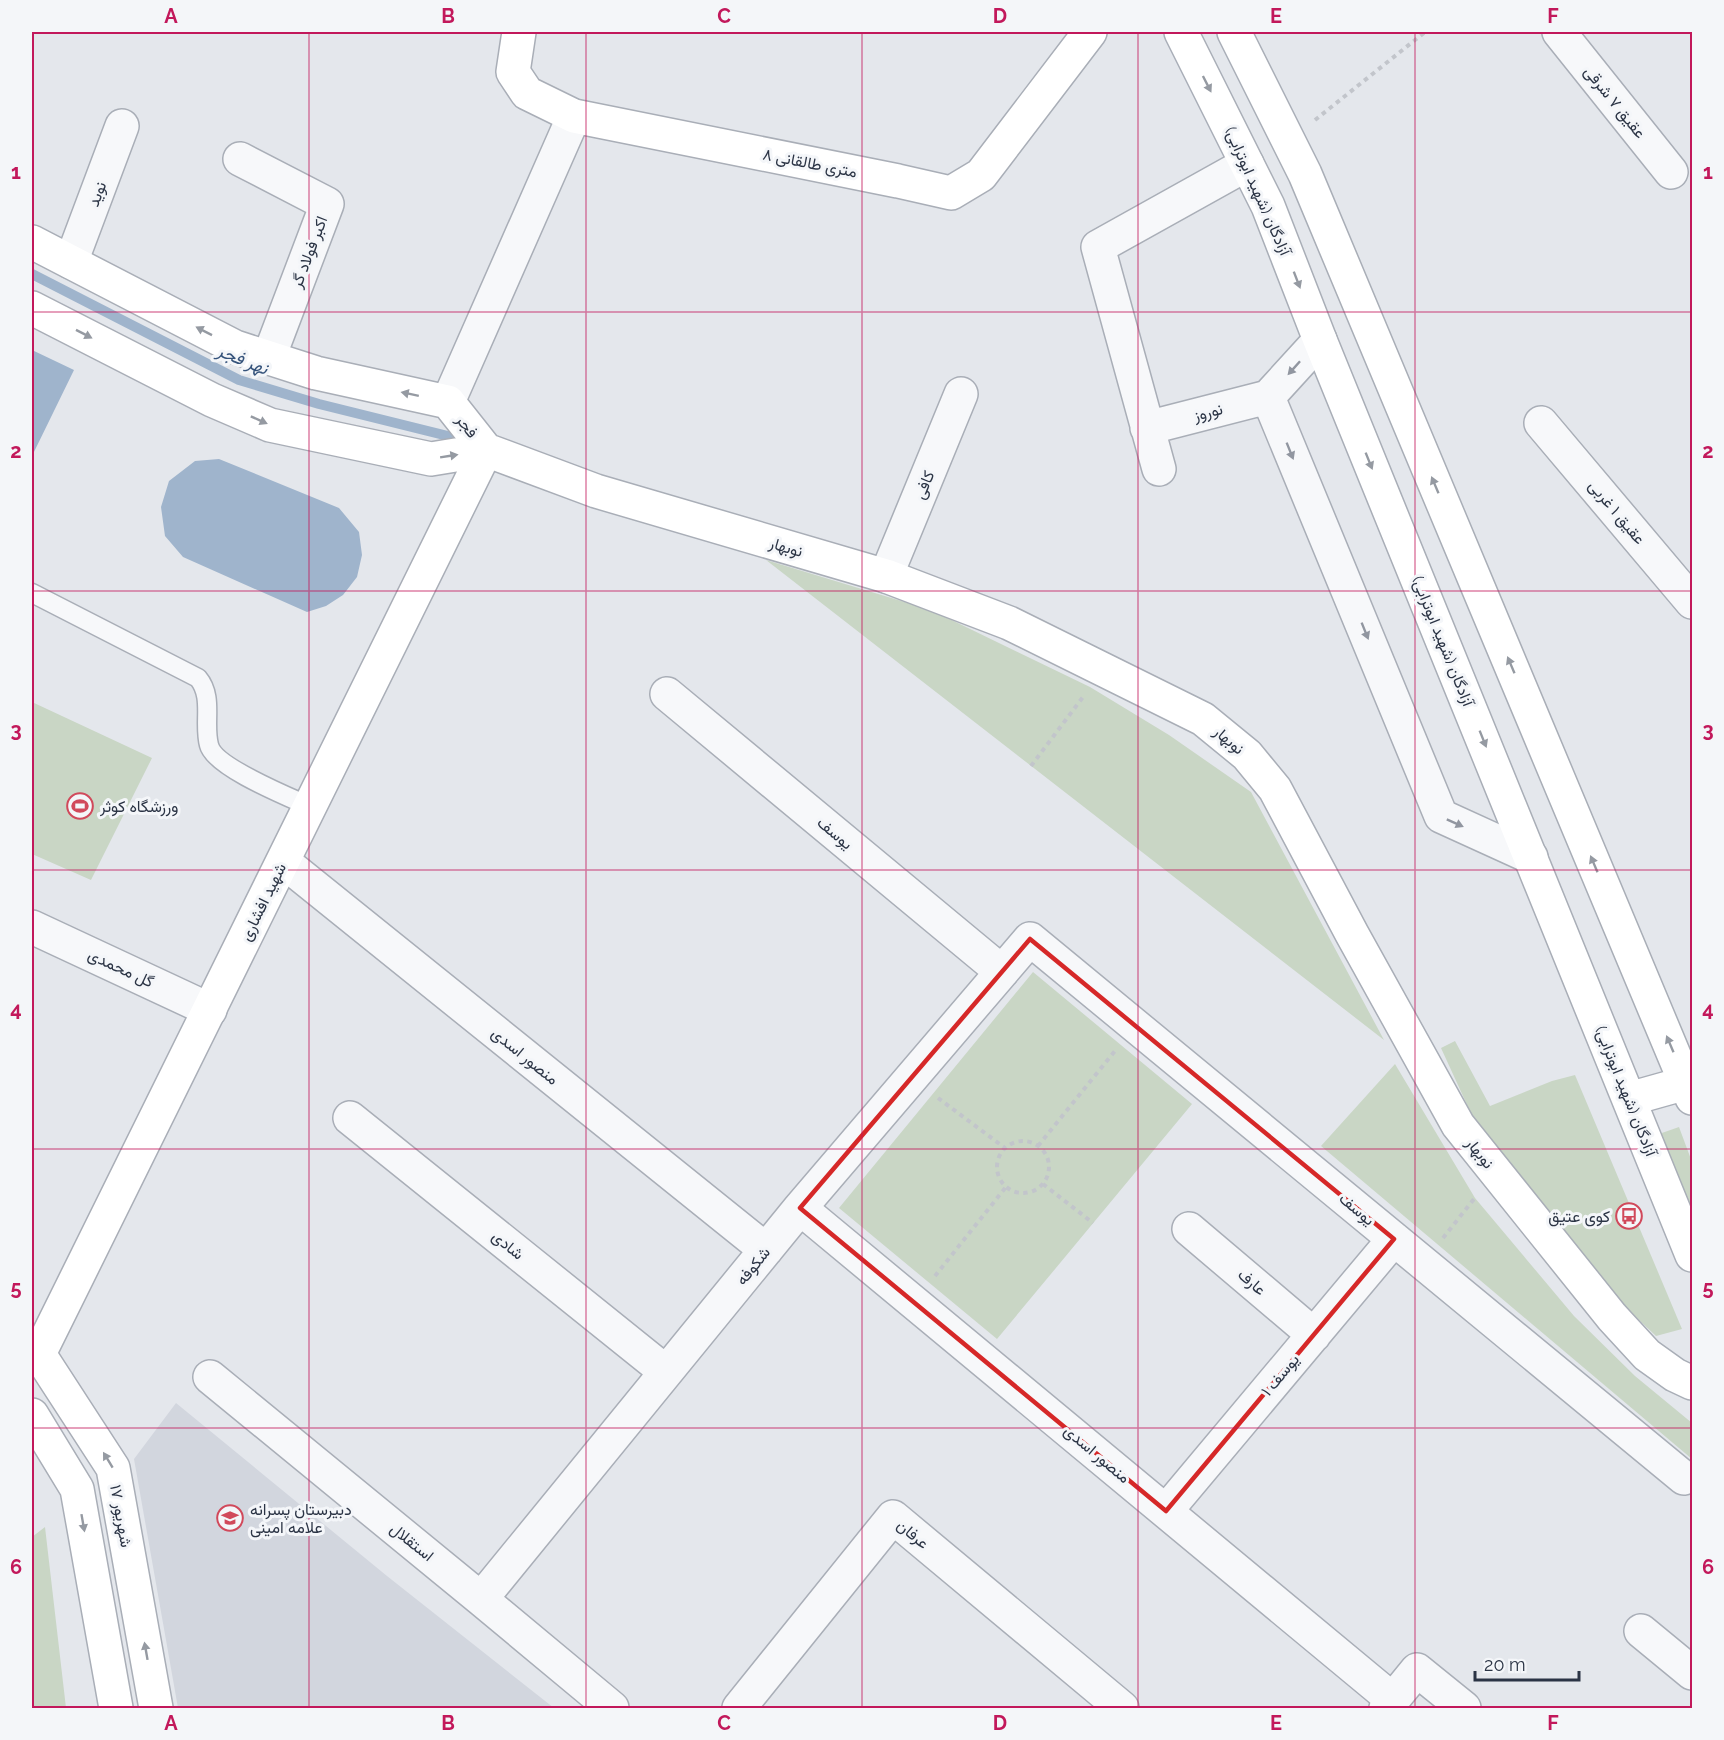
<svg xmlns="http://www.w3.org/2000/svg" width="1724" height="1740" viewBox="0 0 1724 1740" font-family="Raleway,Vazirmatn,sans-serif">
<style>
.built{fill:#d2d6de}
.green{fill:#c9d6c5}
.water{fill:#9fb4cc}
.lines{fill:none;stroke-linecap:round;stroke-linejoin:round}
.stream{stroke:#9fb4cc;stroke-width:10}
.lane-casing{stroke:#a9aeb7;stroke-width:21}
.street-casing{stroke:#a9aeb7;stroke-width:36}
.secondary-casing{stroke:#a9aeb7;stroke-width:36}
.path{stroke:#c2c5cb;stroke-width:4;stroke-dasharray:4.5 4.5;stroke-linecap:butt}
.lane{stroke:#f7f8fa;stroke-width:18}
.street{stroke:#f7f8fa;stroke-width:33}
.secondary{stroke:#fff;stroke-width:33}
.oneway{fill:#959aa2}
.oneway2{fill:#9196a0}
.marked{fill:none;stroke:#d62828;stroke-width:4.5;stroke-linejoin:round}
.grid{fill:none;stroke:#c2185b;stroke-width:1.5;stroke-opacity:0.55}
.labels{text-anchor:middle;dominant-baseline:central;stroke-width:6;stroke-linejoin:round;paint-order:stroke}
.street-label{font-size:16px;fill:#2b3445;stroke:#f4f6f9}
.poi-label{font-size:16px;fill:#2b3445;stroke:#f4f6f9;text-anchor:start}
.water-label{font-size:18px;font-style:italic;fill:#34527a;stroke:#f4f6f9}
.neatline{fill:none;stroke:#c2185b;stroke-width:2}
.grid-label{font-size:20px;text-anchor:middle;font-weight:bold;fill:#c2185b}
</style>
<rect width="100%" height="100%" fill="#e4e7ec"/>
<path class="built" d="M176,1403L387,1576L554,1708H178L134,1459Z"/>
<path class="green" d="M766,560L931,610L1090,687L1169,735L1251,792L1384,1040Z
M32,702L152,758L91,880L32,854Z
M1033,972L1192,1104L997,1339L839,1208Z
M1455,1041L1490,1106L1552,1081L1575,1075L1682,1329L1656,1336L1623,1305L1474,1120L1441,1048Z
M1395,1064L1475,1198L1574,1316L1635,1376L1692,1423V1459L1321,1146Z
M1679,1127L1692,1162V1214L1659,1134Z
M45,1527L66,1708H32V1537Z"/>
<path class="water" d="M32,350L74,370L32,456Z
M219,459L339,508L359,532L362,555L357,577L343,595L326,606L307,612L183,557L165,536L161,507L169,481L195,461Z"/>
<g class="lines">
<path class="stream" d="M32,274L239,380L319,404L456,438"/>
<g class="lane-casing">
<path id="lane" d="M32,593L198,678C214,697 203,723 209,745C214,767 289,797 311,807"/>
</g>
<g class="street-casing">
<path id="street" d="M1559,32L1671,172
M240,159L327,204L269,357
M71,262L122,126
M1268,397L1441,816L1531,857
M1268,397L1320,340
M448,402L574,116
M1541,423L1692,602
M1147,428L1268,397
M1159,469L1098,247L1247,164
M886,576L961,394
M667,694L1002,972
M284,862L766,1250
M32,927L210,1010
M350,1118L666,1372
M800,1208L1393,1700
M1189,1229L1314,1335
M210,1377L481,1599L612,1708
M1166,1511L1394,1239
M481,1599L800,1208L1030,939L1684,1478
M1641,1631L1692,1673
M739,1708L893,1517L1122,1708
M1386,1708L1417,1670L1464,1708"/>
</g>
<g class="secondary-casing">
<path id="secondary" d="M519,32L513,72L527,93L574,116L898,181L951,193L981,175L1090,32
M1181,32L1268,206L1320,340L1692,1255
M1234,32L1305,174L1692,1098
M32,242L235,347L316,373L448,402L486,450
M32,308L212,400L270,425L431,459L486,450L596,491L886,576L1009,623L1203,719L1247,755L1275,789L1352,934L1458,1125L1612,1317L1647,1355L1675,1375L1692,1383
M1629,1099L1686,1083
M32,1347L39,1354L113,1468L156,1708
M32,1360L39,1354L486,450
M32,1415L77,1489L116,1708"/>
</g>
<path class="path" d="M1315,120L1425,32
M1031,766L1083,697
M938,1098L1005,1148
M997 1167a26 26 0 1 1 52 0a26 26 0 1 1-52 0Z
M1038,1146L1115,1051
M1043,1184L1093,1223
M1443,1238L1474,1199
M935,1276L1006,1187"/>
<use href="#lane" class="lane"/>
<use href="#street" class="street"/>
<use href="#secondary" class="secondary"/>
</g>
<defs><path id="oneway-solid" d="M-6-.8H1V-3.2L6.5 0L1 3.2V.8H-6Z" transform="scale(1.5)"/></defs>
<g class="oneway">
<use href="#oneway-solid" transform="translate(1207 84) rotate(63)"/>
<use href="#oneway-solid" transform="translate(1297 280) rotate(69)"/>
<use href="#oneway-solid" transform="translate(204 331) rotate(-153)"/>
<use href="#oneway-solid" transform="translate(84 334) rotate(27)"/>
<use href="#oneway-solid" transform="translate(410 394) rotate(-168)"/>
<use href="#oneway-solid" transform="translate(259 420) rotate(24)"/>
<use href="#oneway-solid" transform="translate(449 456) rotate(-9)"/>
<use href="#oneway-solid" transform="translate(1369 461) rotate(68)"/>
<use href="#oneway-solid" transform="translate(1435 485) rotate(-113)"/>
<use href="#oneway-solid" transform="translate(1511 665) rotate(-113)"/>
<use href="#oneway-solid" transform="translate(1483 739) rotate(68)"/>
<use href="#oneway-solid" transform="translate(1594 864) rotate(-113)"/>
<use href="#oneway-solid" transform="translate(1670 1044) rotate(-113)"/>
<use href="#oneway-solid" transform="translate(108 1460) rotate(-121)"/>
<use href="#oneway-solid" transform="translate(83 1523) rotate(80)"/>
<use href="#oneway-solid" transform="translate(146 1651) rotate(-100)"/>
</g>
<g class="oneway2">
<use href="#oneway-solid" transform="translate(1294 368) rotate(132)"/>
<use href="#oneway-solid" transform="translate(1290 451) rotate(68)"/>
<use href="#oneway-solid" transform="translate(1365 631) rotate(68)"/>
<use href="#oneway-solid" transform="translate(1455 823) rotate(24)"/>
</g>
<path class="marked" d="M1030,939L1394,1239L1166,1511L800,1208Z"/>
<path class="grid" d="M309,32V1708M586,32V1708M862,32V1708M1138,32V1708M1415,32V1708M32,312H1692M32,591H1692M32,870H1692M32,1149H1692M32,1428H1692"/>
<defs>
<g id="stadium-ring" transform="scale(1.35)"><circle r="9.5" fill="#f4f6f9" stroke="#d1495b" stroke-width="1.5"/><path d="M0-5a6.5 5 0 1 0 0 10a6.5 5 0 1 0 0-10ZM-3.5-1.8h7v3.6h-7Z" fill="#d1495b"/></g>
<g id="bus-ring" transform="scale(1.35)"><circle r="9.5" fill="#f4f6f9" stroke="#d1495b" stroke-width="1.5"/><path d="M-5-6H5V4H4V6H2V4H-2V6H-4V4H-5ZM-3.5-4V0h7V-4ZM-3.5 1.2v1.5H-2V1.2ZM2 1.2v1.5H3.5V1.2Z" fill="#d1495b"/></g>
<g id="school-ring" transform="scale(1.35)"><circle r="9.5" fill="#f4f6f9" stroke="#d1495b" stroke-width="1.5"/><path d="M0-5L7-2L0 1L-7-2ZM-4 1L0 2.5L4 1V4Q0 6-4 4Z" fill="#d1495b"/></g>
</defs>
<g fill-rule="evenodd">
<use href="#stadium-ring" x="80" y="806"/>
<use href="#bus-ring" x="1629" y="1216"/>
<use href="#school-ring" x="230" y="1518"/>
</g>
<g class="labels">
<g class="street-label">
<text transform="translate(1615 102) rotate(51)">عقیق ۷ شرقی</text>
<text transform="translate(810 163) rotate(11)">۸ متری طالقانی</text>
<text transform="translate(1258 191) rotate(66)">آزادگان (شهید ابوترابی)</text>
<text transform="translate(97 194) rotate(-69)">نوید</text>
<text transform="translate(309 252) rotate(-69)">اکبر فولاد گر</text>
<text transform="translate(1208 412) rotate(-15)">نوروز</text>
<text transform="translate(467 426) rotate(52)">فجر</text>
<text transform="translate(924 485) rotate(-67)">کافی</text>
<text transform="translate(1617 512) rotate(50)">عقیق ۱ غربی</text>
<text transform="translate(786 547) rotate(16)">نوبهار</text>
<text transform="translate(1443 641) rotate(68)">آزادگان (شهید ابوترابی)</text>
<text transform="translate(1229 740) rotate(40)">نوبهار</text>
<text transform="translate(835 833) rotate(40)">یوسف</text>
<text transform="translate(263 902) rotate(-64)">شهید افشاری</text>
<text transform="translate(121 968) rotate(25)">گل محمدی</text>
<text transform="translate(525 1056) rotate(39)">منصور اسدی</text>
<text transform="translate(1626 1091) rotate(68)">آزادگان (شهید ابوترابی)</text>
<text transform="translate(1480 1153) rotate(51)">نوبهار</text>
<text transform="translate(1357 1209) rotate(40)">یوسف</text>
<text transform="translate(508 1245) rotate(39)">شادی</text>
<text transform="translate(753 1266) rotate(-51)">شکوفه</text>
<text transform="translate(1252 1282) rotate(40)">عارف</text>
<text transform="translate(1280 1375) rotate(-50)">یوسف ۱</text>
<text transform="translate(1097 1454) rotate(40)">منصور اسدی</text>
<text transform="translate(121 1516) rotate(80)">۱۷ شهریور</text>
<text transform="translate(913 1534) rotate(40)">عرفان</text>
<text transform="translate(412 1542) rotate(39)">استقلال</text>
</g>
<g class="poi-label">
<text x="100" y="806">ورزشگاه کوثر</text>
<text x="1610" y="1216" text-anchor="end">کوی عتیق</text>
<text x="250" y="1509">دبیرستان پسرانه<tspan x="250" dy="18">علامه امینی</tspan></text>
</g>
<g class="water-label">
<text transform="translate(243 359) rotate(22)">نهر فجر</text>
</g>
</g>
<rect width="1724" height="1740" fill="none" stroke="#f4f6f9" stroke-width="66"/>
<path d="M1475 1671v9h104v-9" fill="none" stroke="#2b3445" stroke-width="3"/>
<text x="1484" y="1671" font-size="18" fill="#2b3445" stroke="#f4f6f9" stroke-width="4.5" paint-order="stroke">20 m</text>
<rect x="33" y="33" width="1658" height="1674" class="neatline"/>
<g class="grid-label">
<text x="171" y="23">A</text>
<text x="448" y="23">B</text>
<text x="724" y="23">C</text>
<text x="1000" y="23">D</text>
<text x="1276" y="23">E</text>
<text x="1553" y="23">F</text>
<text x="16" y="179">1</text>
<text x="1708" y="179">1</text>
<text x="16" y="458">2</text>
<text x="1708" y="458">2</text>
<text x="16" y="737">3</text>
<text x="1708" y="737">3</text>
<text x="16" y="1016">4</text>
<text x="1708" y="1016">4</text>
<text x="16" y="1295">5</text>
<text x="1708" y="1295">5</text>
<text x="16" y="1574">6</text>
<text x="1708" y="1574">6</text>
<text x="171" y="1730">A</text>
<text x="448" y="1730">B</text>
<text x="724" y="1730">C</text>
<text x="1000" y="1730">D</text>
<text x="1276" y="1730">E</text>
<text x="1553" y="1730">F</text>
</g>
</svg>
